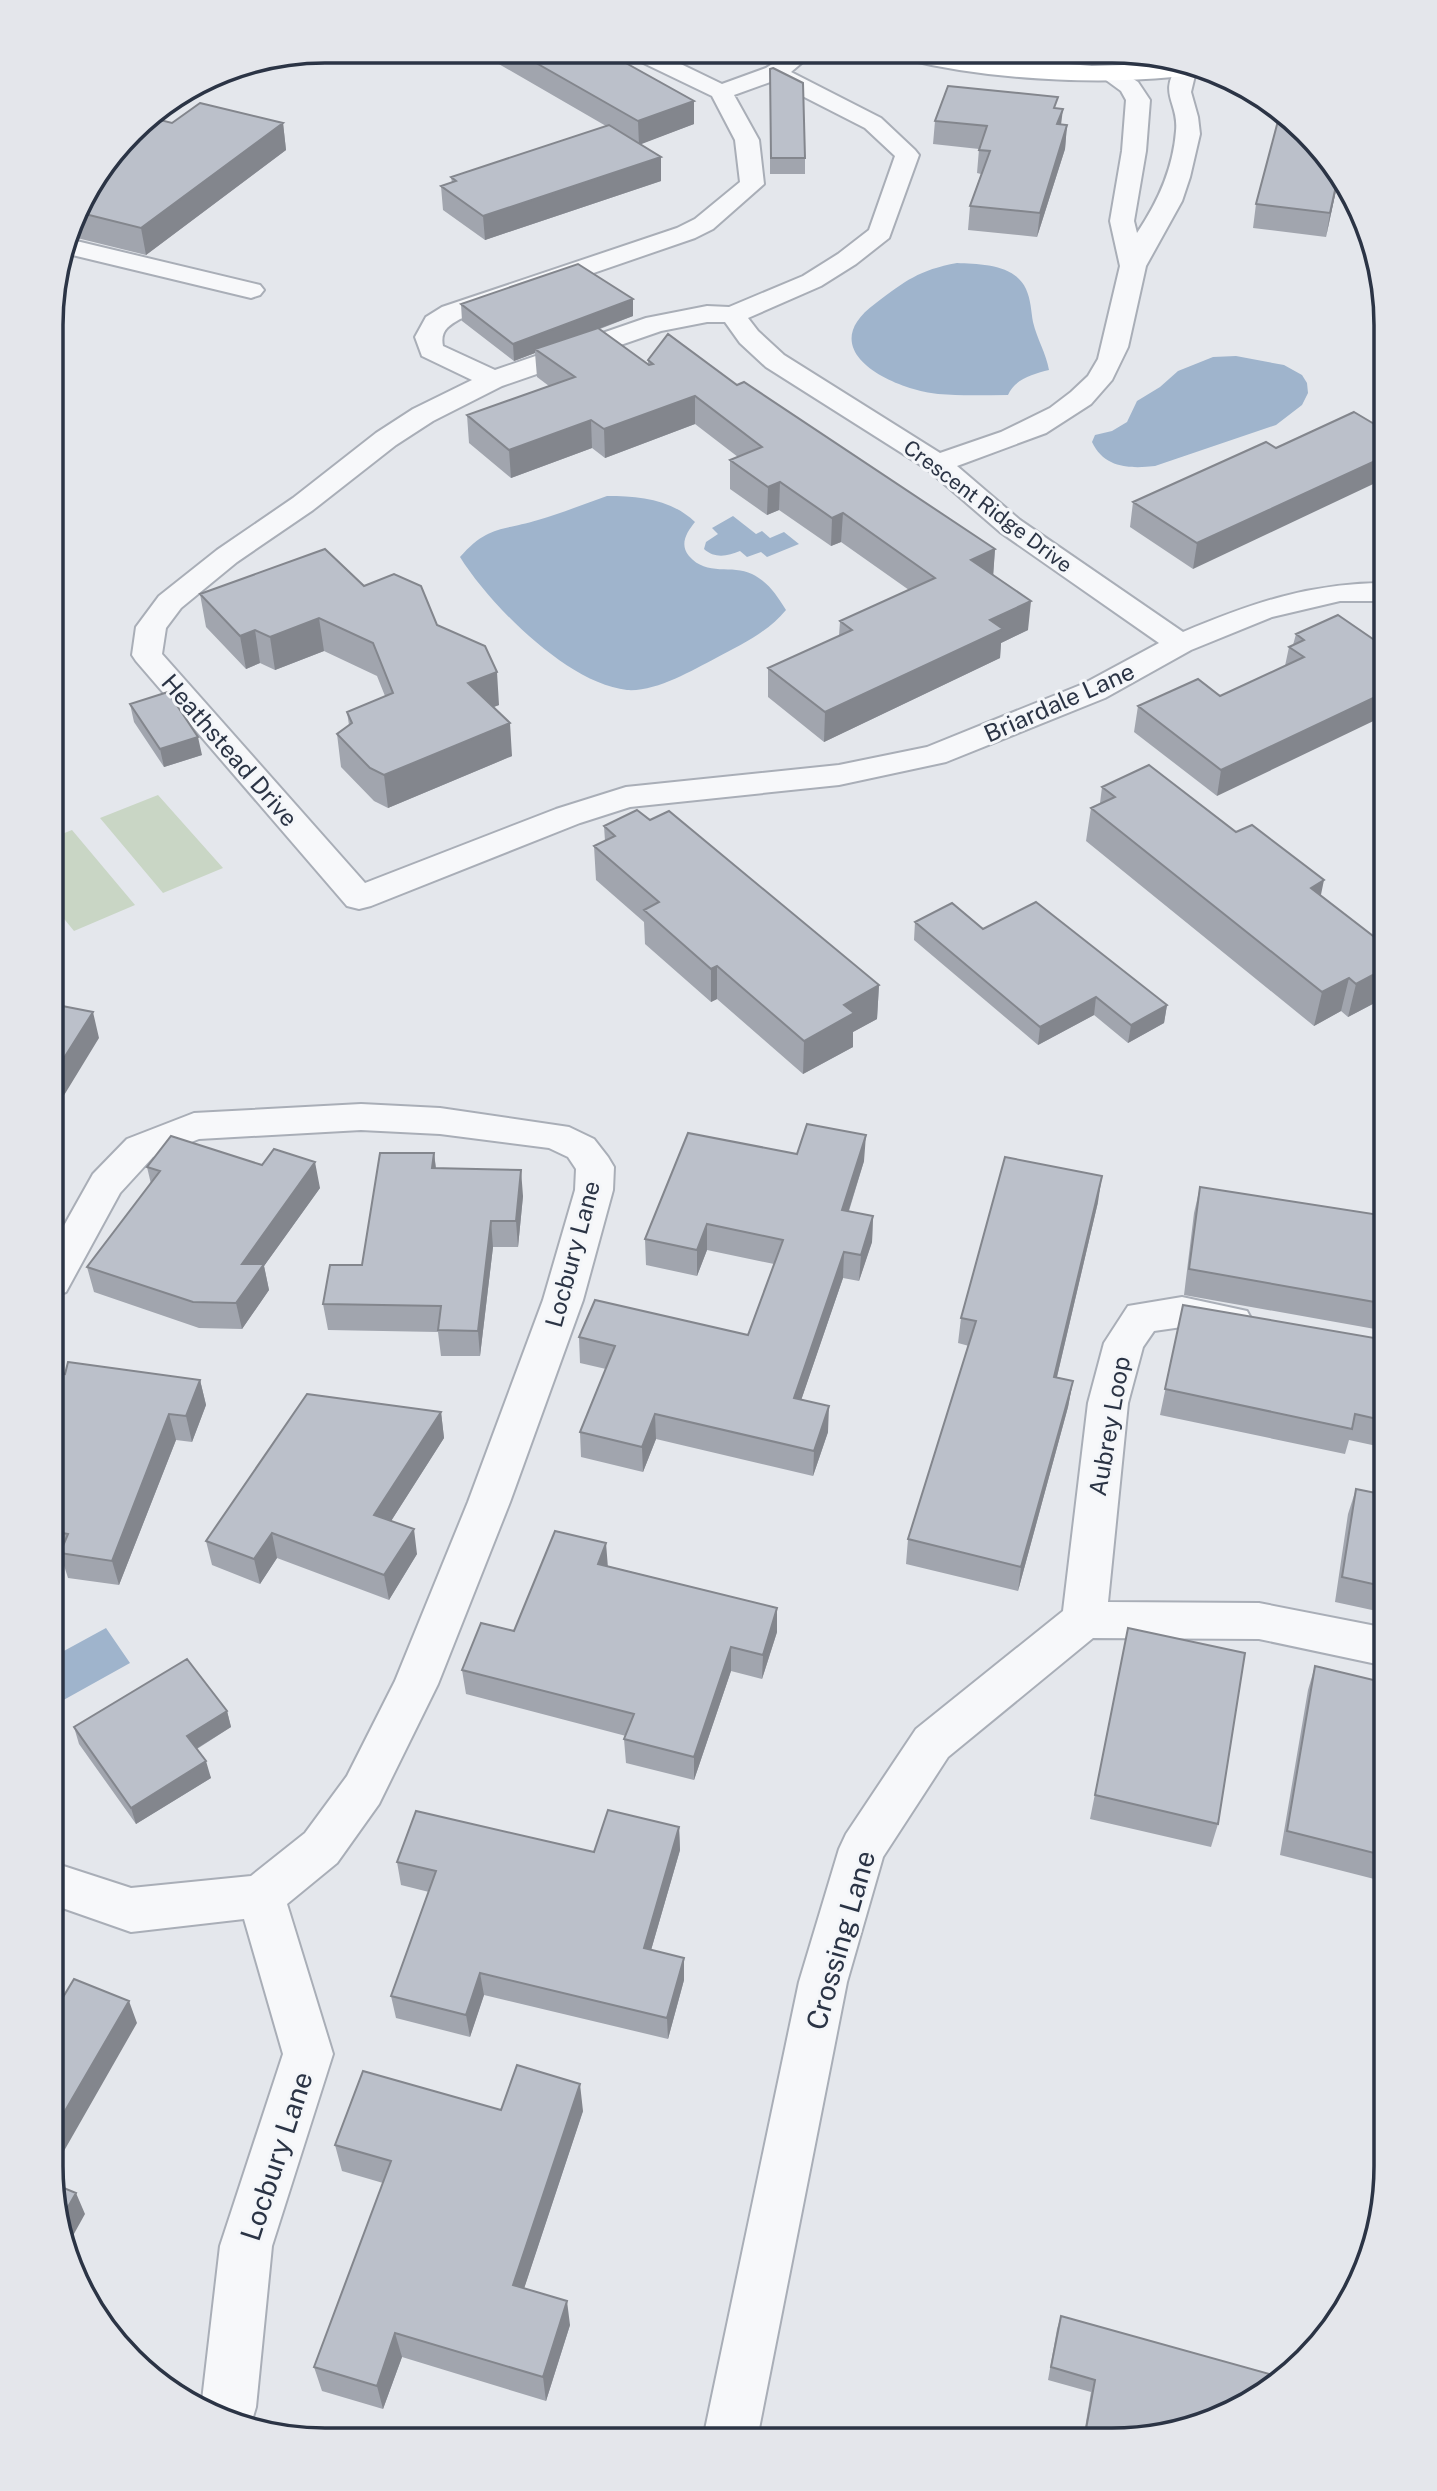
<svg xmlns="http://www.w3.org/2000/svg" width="1437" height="2491" viewBox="0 0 1437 2491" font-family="'Public Sans',sans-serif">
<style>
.green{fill:#c9d6c5}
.water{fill:#9fb4cc}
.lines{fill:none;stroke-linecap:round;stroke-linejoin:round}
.street-casing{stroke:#a9aeb7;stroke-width:4}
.secondary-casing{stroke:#a9aeb7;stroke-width:4}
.street{fill:#f7f8fa;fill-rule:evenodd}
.secondary{fill:#fff;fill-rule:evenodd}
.wall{fill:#a1a5ae}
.shaded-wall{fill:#83868d}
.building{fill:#bbc0ca;stroke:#83868d;stroke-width:2}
.labels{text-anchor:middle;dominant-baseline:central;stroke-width:6;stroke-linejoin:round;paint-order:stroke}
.far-street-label{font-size:21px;fill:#2b3445;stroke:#f4f6f9}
.street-label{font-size:24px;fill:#2b3445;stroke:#f4f6f9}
.near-street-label{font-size:28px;fill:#2b3445;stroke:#f4f6f9}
.rim{fill:none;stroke:#2b3445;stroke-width:3.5}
</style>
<rect width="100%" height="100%" fill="#e4e7ec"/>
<path class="green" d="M158,795L223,868L163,893L100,818Z
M72,830L135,905L74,931L52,904V838Z"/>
<path class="water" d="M957,263C980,264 1015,264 1026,289C1031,300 1031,311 1033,322C1037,339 1046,353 1049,370C1033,374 1015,379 1008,395C985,395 961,396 938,394C891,389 811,350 876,303C905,281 919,270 957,263Z
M1236,356L1284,365L1302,375L1307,383L1308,393L1302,405L1276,425L1155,466C1130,469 1104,468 1092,442L1095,435L1112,431L1127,422L1137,401L1160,387L1178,371L1213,357Z
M607,496C639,496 671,499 695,522C687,532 679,544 689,556C707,577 732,564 752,574C768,582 776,594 786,610C768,632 741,645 716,658C691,671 656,692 627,690C568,684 490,605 460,557C488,525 502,531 538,520C562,513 584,504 607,496Z
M733,516L756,534L762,531L770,538L784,532L799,544L767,557L761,552L747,557L740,551C728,556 715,559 704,549L706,542L718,534L712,528Z
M106,1628L130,1663L51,1707V1658Z"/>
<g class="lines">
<g class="street-casing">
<path id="street" d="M630,53H658L722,84L766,68L788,54H812L791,72L881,118L915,150L919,155L889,238L856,264L821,286L748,318L758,331L784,355L940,453L1001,432L1050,408L1071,392L1088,376L1098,359L1120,266L1110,221L1122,151L1126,100L1121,91L1095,72L1098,67H1114L1138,82L1150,100L1146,151L1134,221L1137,233C1158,202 1173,169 1176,131C1179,102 1157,94 1179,64L1185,63L1197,67L1191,92L1198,117L1200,134L1190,177L1182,201L1146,266L1128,347L1112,380L1091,404L1046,433L957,466L1020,520L1183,632C1253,603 1309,583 1386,583V601H1340L1272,617L1191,650L1105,698L946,762L839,785L630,807L580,823L371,906L359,909L347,906L136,661L132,655L136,627L159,596L217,550L293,498L376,433L413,409L472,380L422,356L415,337L426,317L442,307L677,228L695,219L740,182L735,140L712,96L633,58ZM773,81L865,128L895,156L869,230L838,254L803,276L729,307L707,306L646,318L495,370L443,346C440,331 448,326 460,319L695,238L713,229L764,184L759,140L734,95ZM707,322H725L740,343L766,367L927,469L1000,532L1159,643L1083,684L927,747L839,765L626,787L556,809L365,883L162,654L166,628L181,608L237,562L313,510L396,445L433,421L502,386L661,331Z
M68,239L260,285L264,290L260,295L251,298L64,253Z
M361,1104L440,1108L569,1127L594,1139L608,1157L614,1167L613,1190L583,1300L510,1502L438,1684L379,1804L337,1863L287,1904L333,2054L272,2246L256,2407L250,2427L220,2419L201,2409L220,2246L283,2054L244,1919L131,1932L51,1904V1862L131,1888L251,1876L305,1833L347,1776L395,1681L468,1502L543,1300L575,1190L576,1169L568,1157L549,1148L440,1134L361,1130L199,1139L153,1157L120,1193L66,1292L52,1297V1247L93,1174L127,1139L194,1113Z
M1182,1297L1247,1311L1253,1322L1247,1333L1233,1337L1182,1327L1154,1331L1143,1347L1128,1403L1108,1602L1259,1603L1386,1628V1666L1259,1639L1093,1638L948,1757L883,1857L847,1982L757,2439H703L799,1982L839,1849L846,1834L916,1729L1063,1611L1088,1403L1104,1343L1128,1306Z"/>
</g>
<g class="secondary-casing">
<path id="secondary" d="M902,54L962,55L1092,66L1185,63L1209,71C1199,77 1185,76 1173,77C1091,85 985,79 905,59Z"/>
</g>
<use href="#street" class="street"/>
<use href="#secondary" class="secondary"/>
</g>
<path class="wall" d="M496,52H606L694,101V124L640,144L661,157V181L485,240L443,210L441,186L452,183L451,177L606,126L497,63Z
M770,69L805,158V174H770Z
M1057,109L1061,125H1067L1065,149L1037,237L968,230L970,206L981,174L977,173L979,149L933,144L935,121Z
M1292,119L1340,172L1345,182L1338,181L1326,237L1253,228L1256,204Z
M172,123H283L286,150L146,255L69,236L79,203Z
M633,299V316L600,329L648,364V360L737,385L995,549L993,575L1028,630L1001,643L1000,658L824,742L768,697V668L839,636L840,621L909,590L841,542L831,546L779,510L767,515L730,489V460L738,457L695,424L605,458L592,448L511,478L469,443L467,415L549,386L537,377L535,353L514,361L462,321L461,304Z
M1276,448L1193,569L1130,527L1133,502Z
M364,586L437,625L499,705L493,707L512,756L388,808L374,801L341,767L337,734L349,725L347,712L385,696L377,676L324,651L275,670L260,663L246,669L206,627L200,594Z
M1338,615L1217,796L1134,732L1138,706L1220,696L1285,666L1289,647L1293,645L1296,634Z
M130,704L202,755L164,767L134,722Z
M1102,787L1236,832L1386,946V997L1348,1017L1341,1011L1314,1026L1086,841L1091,808L1100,803Z
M650,820L879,985L877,1019L853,1032V1047L803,1074L717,999L711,1002L645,944L644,922L596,880L594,846L605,841L604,826Z
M915,922L983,929L1167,1005L1164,1023L1128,1043L1094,1015L1038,1045L914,940Z
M434,1153L436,1168L523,1196L518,1247H493L480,1356H441L438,1332L328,1330L323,1304L362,1265Z
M797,1154L864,1161L849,1211L873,1216L872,1242L859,1281L843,1278L801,1400L828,1432L813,1476L656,1439L643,1472L581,1457L580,1432L606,1369L580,1363L579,1337L748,1335L774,1264L707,1250L697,1276L646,1265L645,1239Z
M147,1167L320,1188L264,1266L269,1290L242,1329L199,1328L94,1292L87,1267L151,1184Z
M1200,1187L1386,1216V1331L1184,1295L1194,1213Z
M1098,1202L1057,1377L1073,1381L1068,1407L1018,1591L906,1564L908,1539L969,1346L958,1343L961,1318Z
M1183,1305L1386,1340V1448L1349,1440L1345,1454L1160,1415Z
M52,1372L65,1374L200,1380L206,1405L192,1442L176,1440L119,1585L68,1578L61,1556L52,1555Z
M441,1412L444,1438L391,1521L417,1554L389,1600L277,1558L260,1584L212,1565L206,1541Z
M1356,1489L1386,1495V1613L1335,1602L1348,1514Z
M608,1566L777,1608V1632L762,1679L731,1671L694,1780L626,1763L624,1739L626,1736L466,1694L462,1670L514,1631Z
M1128,1628L1218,1824L1211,1847L1090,1819Z
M1315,1666L1386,1683V1882L1280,1855L1308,1690Z
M227,1711L231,1727L197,1749L211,1778L136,1824L79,1744L74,1727Z
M679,1827L680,1850L651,1950L684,1958V1980L668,2039L484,1995L470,2037L396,2018L391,1996L429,1892L401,1885L397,1862L594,1852Z
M501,2110L583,2111L524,2288L570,2325L546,2401L402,2357L383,2409L322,2391L314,2367L383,2183L342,2171L335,2145Z
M1061,2316L1200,2426L1112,2440H1083L1091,2392L1048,2380L1057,2329Z"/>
<path class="shaded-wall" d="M694,101V124L639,145L638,121Z
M1063,109L1060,133L1057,124Z
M283,123L286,150L146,255L141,228Z
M1067,125L1065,149L1037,237L1040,213Z
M661,157V181L485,240L483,216Z
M1340,172L1326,237L1330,213Z
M633,299V316L539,351L535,349V353L514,361L513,344Z
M695,396V424L605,458L604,429Z
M591,420L592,448L511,478L509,450Z
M1386,456V478L1193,569L1197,543Z
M780,482L779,510L767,515L768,487Z
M843,513L841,542L831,546L832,518Z
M995,549L993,578L971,560Z
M1031,601L1028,630L1001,643L1000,658L824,742L825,712L990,620Z
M319,618L324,651L275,670L270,637Z
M255,630L260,663L246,669L240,636Z
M497,672L499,705L471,716L468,683Z
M1386,692V715L1217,796L1221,770Z
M510,723L512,756L388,808L384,775Z
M198,737L202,755L164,767L160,749Z
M1324,880L1317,914L1311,888Z
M717,966V999L711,1002V969Z
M1386,968V997L1348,1017L1356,984Z
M1349,978L1341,1011L1314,1026L1322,992Z
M879,985L877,1019L853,1032V1047L803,1074L804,1041L844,1005Z
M1096,997L1094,1015L1038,1045L1040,1027Z
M1167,1005L1164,1023L1128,1043L1131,1025Z
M93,1012L99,1038L52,1115V1077Z
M866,1135L864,1161L841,1235L842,1210Z
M434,1153L437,1179L432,1168Z
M315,1162L320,1188L264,1266L269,1290L242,1329L236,1303L242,1264Z
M521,1170L523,1196L518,1247L516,1221Z
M1102,1176L1098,1202L1051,1402L1054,1377Z
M873,1216L872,1242L859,1281L861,1255Z
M491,1221L493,1247L480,1356L478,1331Z
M707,1224V1250L697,1276V1250Z
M844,1252L843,1278L793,1424L794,1398Z
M200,1380L206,1405L192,1442L186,1416Z
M1073,1381L1068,1407L1018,1591L1021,1567Z
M829,1406L828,1432L813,1476L814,1451Z
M441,1412L444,1438L379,1540L374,1515Z
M169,1414L176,1440L119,1585L112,1561Z
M655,1414L656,1439L643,1472L642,1447Z
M414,1529L417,1554L389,1600L384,1575Z
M272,1533L277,1558L260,1584L254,1559Z
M606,1543L608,1568L598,1564Z
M777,1608V1632L762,1679L763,1655Z
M731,1647V1671L694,1780V1757Z
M227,1711L231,1727L191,1752L187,1736Z
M206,1761L211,1778L136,1824L131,1808Z
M679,1827L680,1850L645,1971L644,1948Z
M684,1958V1980L668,2039L667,2018Z
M480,1973L484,1995L470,2037L466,2015Z
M129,2001L137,2023L52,2172L51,2135Z
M580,2084L583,2111L517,2310L513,2285Z
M76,2193L85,2214L65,2250L60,2221Z
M567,2301L570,2325L546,2401L543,2377Z
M395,2333L402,2357L383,2409L377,2386Z"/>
<path class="building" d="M517,52H606L694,101L638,121Z
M773,68L803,83L805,158H771L770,69Z
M948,86L1058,97L1054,108L1063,109L1057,124L1067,125L1040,213L970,206L990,151L979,150L987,126L935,121Z
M200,103L283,123L141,228L77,212L79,203L144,119L148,117L172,123Z
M1288,116L1292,119L1339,172L1330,213L1256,204L1279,117L1287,118Z
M609,125L661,157L483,216L441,186L456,181L451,177Z
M578,264L633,299L513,344L461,304Z
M598,328L649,365L653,364L648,360L668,334L737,385L744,382L995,549L971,560L1031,601L990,620L1003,629L825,712L768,668L852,630L840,621L935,578L843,513L832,518L780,482L768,487L730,460L762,447L695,396L604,429L591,420L509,450L467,415L575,377L535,349Z
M1354,412L1386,431V456L1197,543L1133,502L1266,442L1276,448Z
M325,549L364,586L394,574L421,586L437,625L485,646L497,672L468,683L510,723L384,775L370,768L337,734L352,723L347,712L393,693L373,643L319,618L270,637L255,630L240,636L200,594Z
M1338,615L1386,648V692L1221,770L1138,706L1198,679L1220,696L1304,657L1289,647L1304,640L1296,634Z
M168,692L198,737L160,749L130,704Z
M1149,765L1236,832L1252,825L1324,880L1311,888L1386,946V968L1356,984L1349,978L1322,992L1091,808L1115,797L1102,787Z
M637,810L650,820L669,811L879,985L844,1005L854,1013L804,1041L717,966L711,969L644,910L659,902L594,846L615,836L604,826Z
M1036,902L1167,1005L1131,1025L1096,997L1040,1027L915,922L952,903L983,929Z
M52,1004L93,1012L52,1077Z
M807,1124L866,1135L842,1210L873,1216L861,1255L844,1252L794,1398L829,1406L814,1451L655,1414L642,1447L580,1432L615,1346L579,1337L595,1300L748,1335L783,1240L707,1224L697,1250L645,1239L688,1133L797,1154Z
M171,1136L262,1165L274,1149L315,1162L242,1264H264L236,1303L193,1302L87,1267L160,1171L147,1167Z
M380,1153H434L432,1168L521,1170L516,1221H491L478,1331L438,1330L441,1306L323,1304L330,1265H362Z
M1005,1157L1102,1176L1054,1377L1073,1381L1021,1567L908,1539L976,1321L961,1318Z
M1200,1187L1386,1216V1304L1189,1269Z
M1183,1305L1386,1340V1421L1355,1414L1352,1429L1165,1389Z
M68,1362L200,1380L186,1416L169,1414L112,1561L60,1553L68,1534L52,1531V1372L65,1374Z
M307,1394L441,1412L374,1515L414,1529L384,1575L272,1533L254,1559L206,1541Z
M1356,1489L1386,1495V1587L1342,1577Z
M555,1531L606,1543L598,1564L777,1608L763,1655L731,1647L694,1757L624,1739L634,1714L462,1670L481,1623L514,1631Z
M1128,1628L1245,1653L1218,1824L1095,1795Z
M187,1659L227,1711L187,1736L206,1761L131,1808L74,1727Z
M1315,1666L1386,1683V1856L1287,1831Z
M608,1810L679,1827L644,1948L684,1958L667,2018L480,1973L466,2015L391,1996L436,1871L397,1862L416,1811L594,1852Z
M74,1979L129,2001L51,2135V2011L54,2012Z
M517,2065L580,2084L513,2285L567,2301L543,2377L395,2333L377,2386L314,2367L391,2161L335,2145L363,2071L501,2110Z
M54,2184L76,2193L60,2221Z
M1061,2316L1284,2378L1279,2384L1200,2426L1120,2439L1086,2429L1095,2380L1051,2367Z"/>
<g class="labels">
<g class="far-street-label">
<text transform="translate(988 506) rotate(37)">Crescent Ridge Drive</text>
</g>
<g class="street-label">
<text transform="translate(1059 702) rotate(-24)">Briardale Lane</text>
<text transform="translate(230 750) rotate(49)">Heathstead Drive</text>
<text transform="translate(572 1254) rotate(-75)">Locbury Lane</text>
<text transform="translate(1109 1426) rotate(-80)">Aubrey Loop</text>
</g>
<g class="near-street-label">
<text transform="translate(840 1940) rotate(-74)">Crossing Lane</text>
<text transform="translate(276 2156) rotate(-72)">Locbury Lane</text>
</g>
</g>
<path d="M0 0H1437V2491H0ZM325 63H1112A262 262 0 0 1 1374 325V2166A262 262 0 0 1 1112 2428H325A262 262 0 0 1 63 2166V325A262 262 0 0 1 325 63Z" fill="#e4e6eb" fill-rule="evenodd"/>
<path class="rim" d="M325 63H1112A262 262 0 0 1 1374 325V2166A262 262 0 0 1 1112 2428H325A262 262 0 0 1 63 2166V325A262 262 0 0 1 325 63Z"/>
</svg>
